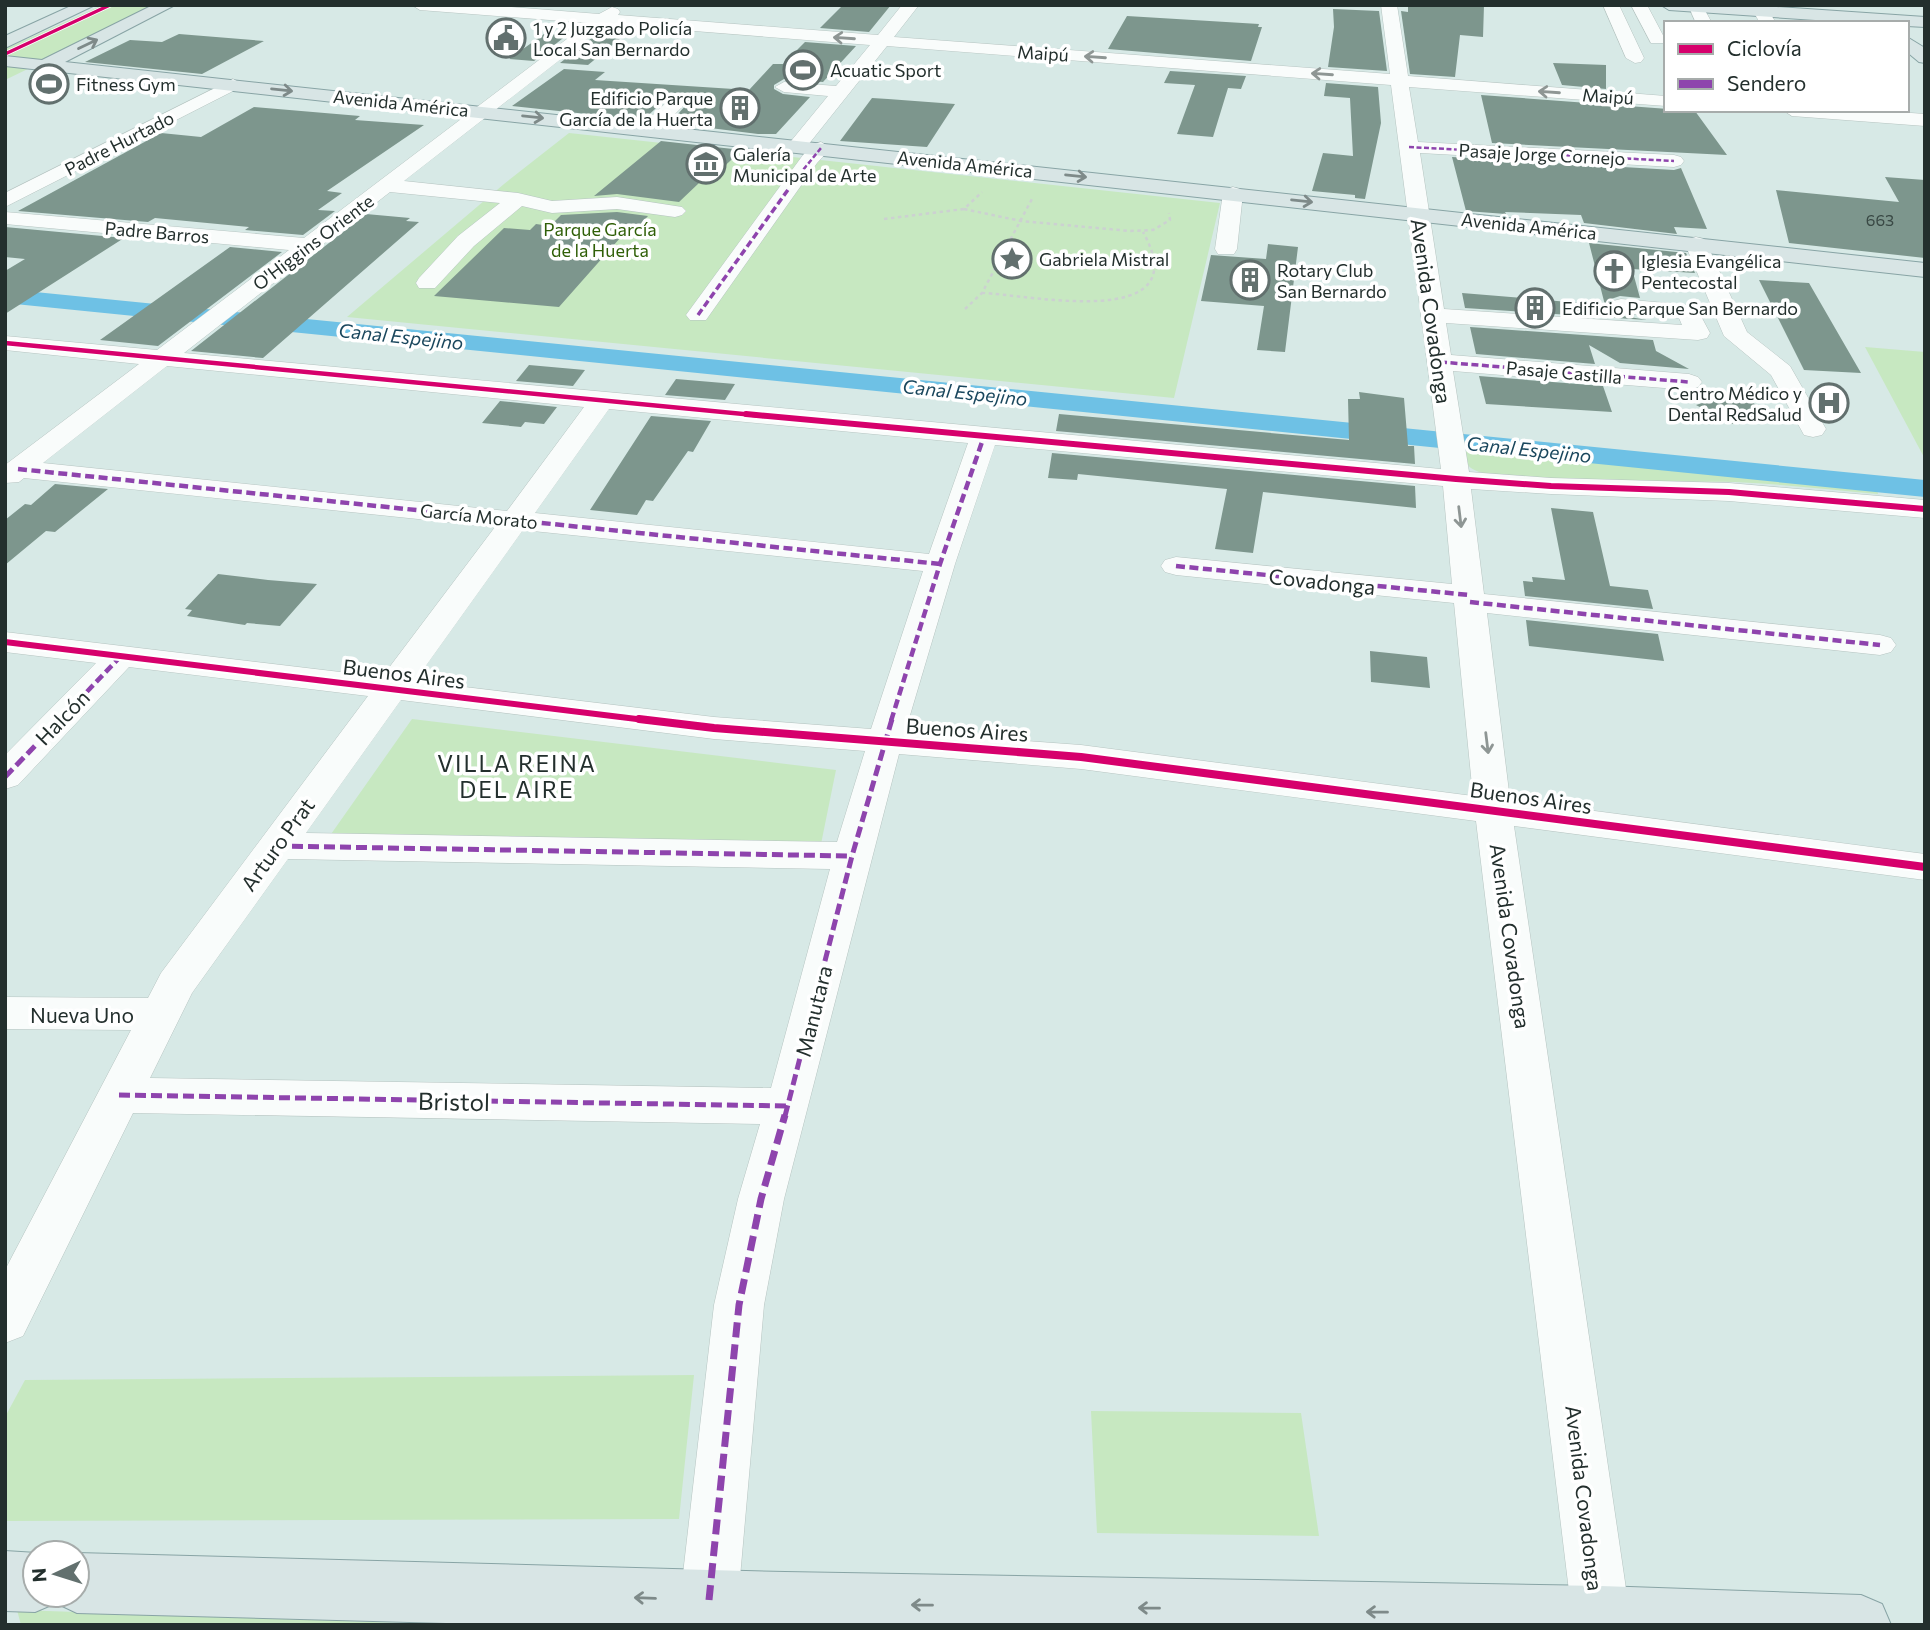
<svg xmlns="http://www.w3.org/2000/svg" width="1930" height="1630" viewBox="0 0 1930 1630" font-family="Commissioner,sans-serif">
<style>
.green{fill:#c7e8c1}
.lines{fill:none;stroke-linecap:round;stroke-linejoin:round}
.canal{fill:#6ec1e5;fill-rule:evenodd}
.building{fill:#7d968d}
.minor-casing{stroke:#b6c4c1;stroke-width:1}
.major-casing{stroke:#88a4a5;stroke-width:2}
.path{stroke:#ccd1d1;stroke-width:2.5;stroke-dasharray:3.5 3.5;stroke-linecap:butt}
.minor{fill:#f9fcfb;fill-rule:evenodd}
.major{fill:#d8e5e5;fill-rule:evenodd}
.quiet-far4{stroke:#8e44ad;stroke-width:2.5;stroke-dasharray:5 2.5;stroke-linecap:butt}
.quiet-far3{stroke:#8e44ad;stroke-width:3.5;stroke-dasharray:7 3.5;stroke-linecap:butt}
.quiet-far2{stroke:#8e44ad;stroke-width:4.5;stroke-dasharray:9 4.5;stroke-linecap:butt}
.quiet-far1{stroke:#8e44ad;stroke-width:5;stroke-dasharray:11 5;stroke-linecap:butt}
.quiet{stroke:#8e44ad;stroke-width:7;stroke-dasharray:15 7;stroke-linecap:butt}
.cycleway-far3-casing{stroke:#fff;stroke-width:5}
.cycleway-far2-casing{stroke:#fff;stroke-width:7}
.cycleway-far1-casing{stroke:#fff;stroke-width:10}
.cycleway-casing{stroke:#fff;stroke-width:12}
.cycleway-far3{stroke:#d6006c;stroke-width:3.5}
.cycleway-far2{stroke:#d6006c;stroke-width:4.5}
.cycleway-far1{stroke:#d6006c;stroke-width:6}
.cycleway{stroke:#d6006c;stroke-width:8}
.oneway{stroke:#8e9694}
.oneway2{stroke:#7e8a89}
.labels{text-anchor:middle;dominant-baseline:central;stroke-width:7;stroke-linejoin:round;paint-order:stroke}
.far-number-label{font-size:16px;fill:#3a4945}
.far-poi-label{font-size:18px;fill:#232f2d;stroke:#fff;text-anchor:start}
.far-street-label{font-size:18px;fill:#232f2d;stroke:#fff}
.far-park-label{font-size:18px;fill:#2f5f07;stroke:#fff}
.far-water-label{font-size:19px;font-style:italic;fill:#1a475d;stroke:#fff}
.street-label{font-size:21px;fill:#232f2d;stroke:#fff}
.neighbourhood-label{font-size:23px;letter-spacing:2px;fill:#232f2d;stroke:#fff}
.near-street-label{font-size:24px;fill:#232f2d;stroke:#fff}
</style>
<rect width="100%" height="100%" fill="#d7e9e6"/>
<path class="green" d="M103,5H160L5,80V49Z
M569,133L1220,203L1174,398L347,317L504,184Z
M1865,347L1925,352V459Z
M1466,448L1876,485L1878,494C1831,490 1783,484 1735,482C1689,480 1499,489 1471,468C1465,463 1466,455 1466,448Z
M412,719L836,770L821,844L329,837Z
M694,1375L679,1519L5,1521V1417L25,1380Z
M1091,1411L1301,1413L1319,1536L1097,1533Z
M17,1610L459,1625H21Z"/>
<g class="lines">
<path class="canal" d="M5,289L1925,480V497L5,303Z"/>
</g>
<path class="building" d="M843,5H891L869,32L820,28Z
M1408,5H1484L1483,37L1460,35L1455,77L1410,74L1401,11L1408,12Z
M1333,9L1379,11L1387,71L1328,67L1334,27Z
M1127,16L1259,24L1258,27H1262L1251,61L1108,49Z
M179,34L264,41L202,74L85,62L130,40L162,42Z
M544,34L567,35L534,61L509,59Z
M593,37L620,39L588,65L560,63Z
M805,42L856,46L823,82L784,79L774,85V89L783,94L810,97L776,134H758L670,123L686,105L682,99L675,97L666,99L643,120L512,106L564,69L605,72L595,80L749,90L773,64H783Z
M1553,63L1606,65V89L1562,85Z
M1170,71L1246,76L1241,89L1228,88L1213,137L1177,134L1195,85L1164,83Z
M1326,83L1378,87L1381,123L1365,199L1355,198V195L1312,191L1323,153L1353,156L1350,98L1324,96Z
M1481,95L1695,111L1727,155L1492,143Z
M872,98L888,99L955,104L927,147L840,141Z
M254,107L360,116L355,120L424,125L327,191L342,193L318,210L335,211L303,235L245,230L249,227L155,218L148,222L18,211L161,133L201,137Z
M661,141L742,150L705,184L699,183L679,202L617,194L594,196Z
M1452,157L1674,170L1681,168L1707,229L1674,227L1677,234L1584,223L1581,215L1505,212L1506,214L1466,211Z
M1885,177L1925,180V258L1789,243L1776,190L1899,202Z
M617,212L648,216L635,230L628,229L559,307L434,296L504,228L530,230L536,224L550,226L561,215Z
M366,214L410,218L406,221L419,222L263,358L191,351Z
M5,227L124,238L5,314V271L25,259L5,257Z
M1589,243L1686,253L1695,273L1632,269L1640,298L1620,296L1611,299L1606,306L1612,314L1647,320L1465,308L1462,293L1605,305Z
M1268,244L1298,247L1285,352L1257,350L1264,306L1201,301L1211,255L1266,259Z
M230,247L282,252L158,346L100,340Z
M1759,280L1809,283L1861,373L1804,370Z
M1470,327L1653,340L1656,351L1689,369L1620,363L1589,345L1595,364L1476,354Z
M529,365L585,370L573,386L516,381Z
M1479,376L1603,386L1612,412L1486,404Z
M676,379L735,384L725,400L665,395Z
M1359,392L1404,398L1408,446H1414L1415,464L1056,431L1059,414L1349,440L1348,399H1360Z
M1734,393L1770,412L1732,424L1696,405Z
M500,401L557,407L544,424L525,422L521,427L482,423Z
M651,416L711,421L693,452L688,451L653,501L646,500L637,515L590,510Z
M1052,453L1415,486L1416,508L1263,492L1253,553L1215,549L1227,489L1078,474L1077,480L1048,478Z
M55,484L108,489L55,532L46,531L5,565V520L25,504L31,505Z
M1551,508L1593,512L1610,586L1648,590L1653,609L1525,596L1523,581L1533,582L1532,577L1565,580Z
M218,574L268,580L317,584L280,626L247,623L245,625L187,616L192,610L185,609Z
M1526,620L1658,634L1664,661L1529,646Z
M1370,651L1427,657L1430,688L1371,682Z"/>
<g class="lines">
<g class="minor-casing">
<path id="minor" d="M412,5H485L599,14L612,7L618,9L620,12L618,15L878,35L902,5H919L894,37L1390,74L1381,5H1397L1408,76L1666,96V106L1409,87L1418,142L1674,155L1681,157L1684,161L1681,165L1674,167L1420,153L1444,309L1682,325L1679,318L1621,313L1613,311L1609,306L1613,301L1621,299L1688,305L1696,307L1710,333L1707,338L1698,340L1446,323L1451,355L1689,374L1698,377L1702,382L1698,387L1689,390L1453,371L1469,472L1551,478L1729,483L1925,500V518L1729,501L1551,494L1471,489L1484,594L1880,635L1891,638L1896,645L1891,652L1880,655L1487,613L1510,800L1925,854V880L1514,826L1630,1616L1626,1625H1576L1572,1616L1476,821L1081,769L899,754L784,1199L764,1305L738,1600L729,1620C715,1626 703,1626 689,1620L680,1600L714,1305L738,1199L760,1124L133,1113L23,1336L5,1343V1270L131,1030L5,1029V997L148,998L161,973L368,696L129,667L18,785L5,789V755L96,663L5,652V632L382,677L495,527L24,478L19,482L5,483V465L139,364L5,350V336L157,350L289,250L5,224V212L304,238L588,23L420,10ZM606,24L870,45L836,86L784,82L775,87L784,92L828,96L787,146L797,152L804,150L887,46L1391,85L1441,469L184,353L390,192L500,203L458,236L419,278L416,283L419,288H435L474,246L522,206L552,213L617,209L675,217L682,215L686,211L682,207L617,197L552,201L518,193L404,181ZM167,366L584,407L507,511L43,463ZM609,409L968,443L929,554L535,513ZM995,445L1443,486L1452,584L1176,557L1165,560L1161,566L1165,572L1176,575L1454,603L1473,796L1081,745L905,732L955,564ZM523,530L923,571L871,729L714,717L415,681ZM401,700L714,739L865,751L837,842L306,833ZM288,859L830,869L771,1088L150,1078L192,993Z
M1603,5H1619L1644,58L1641,62L1635,63L1626,58Z
M1631,5H1647L1665,39L1663,43H1651Z
M1688,5H1702L1712,23H1696Z
M1761,6L1767,8L1776,23H1760L1753,11Z
M233,79L242,84L239,88L5,207V193Z
M674,99L680,101L683,105L680,109L656,133H642L640,129L642,125L668,101Z
M1783,110H1870L1925,114V126L1792,116Z
M821,142L831,148L817,163L706,320H690L686,315L803,155L814,144Z
M1233,187L1240,189L1243,193L1237,249L1234,254H1218L1215,249L1223,193L1226,189Z
M1696,237L1704,239L1707,244L1747,332L1790,366L1826,429L1822,435L1813,437L1804,435L1771,375L1724,336L1685,244L1688,239Z"/>
</g>
<g class="major-casing">
<path id="major" d="M73,5H95L5,48V36Z
M153,5H175L65,62L1925,263V277L5,66V56L42,60Z
M1661,5H1748L1925,17V27L1907,26V23H1860L1669,10Z
M1907,37L1925,48V63L1919,62L1907,52Z
M5,1551L37,1553L35,1595H77V1553L785,1572L1601,1586L1861,1595L1882,1604L1891,1625H521L77,1613L56,1603L35,1612L5,1611Z"/>
</g>
<path class="path" d="M964,209L1021,221L1130,231L1153,230L1170,220L1169,213
M884,219L964,209L982,192
M982,293C1025,294 1200,333 1143,232
M965,309L982,293L1033,197"/>
<use href="#minor" class="minor"/>
<use href="#major" class="major"/>
<path class="quiet-far4" d="M1409,147L1674,161
M794,181L821,148"/>
<path class="quiet-far3" d="M698,315L795,180
M1440,362L1689,382"/>
<path class="quiet-far2" d="M18,469L940,564
M1176,566L1469,595
M1470,602L1880,645
M59,721L120,657
M891,721L940,564L984,436"/>
<path class="quiet-far1" d="M5,777L61,719
M276,846L852,856
M119,1095L788,1106
M785,1116L852,856L892,719"/>
<path class="quiet" d="M709,1600L739,1305L761,1199L785,1115"/>
<g class="cycleway-far3-casing">
<path id="cycleway-far3" d="M5,54L110,5"/>
</g>
<g class="cycleway-far2-casing">
<path id="cycleway-far2" d="M5,343L765,416"/>
</g>
<g class="cycleway-far1-casing">
<path id="cycleway-far1" d="M746,414L1456,479L1551,486L1729,492L1925,509
M5,642L653,721"/>
</g>
<g class="cycleway-casing">
<path id="cycleway" d="M639,719L714,728L1081,757L1925,867"/>
</g>
<use href="#cycleway-far3" class="cycleway-far3"/>
<use href="#cycleway-far2" class="cycleway-far2"/>
<use href="#cycleway-far1" class="cycleway-far1"/>
<use href="#cycleway" class="cycleway"/>
</g>
<defs><path id="oneway-shaft" d="M-6 0H5M1.5-3L5.5 0L1.5 3" fill="none" stroke-width="1.6" stroke-linecap="round" stroke-linejoin="round" transform="scale(1.75)"/></defs>
<g class="oneway">
<use href="#oneway-shaft" transform="translate(844 38) rotate(-176)"/>
<use href="#oneway-shaft" transform="translate(1095 57) rotate(-176)"/>
<use href="#oneway-shaft" transform="translate(1322 74) rotate(-176)"/>
<use href="#oneway-shaft" transform="translate(1549 92) rotate(-176)"/>
<use href="#oneway-shaft" transform="translate(1460 517) rotate(83)"/>
<use href="#oneway-shaft" transform="translate(1487 743) rotate(83)"/>
</g>
<g class="oneway2">
<use href="#oneway-shaft" transform="translate(88 44) rotate(-26)"/>
<use href="#oneway-shaft" transform="translate(282 90) rotate(6)"/>
<use href="#oneway-shaft" transform="translate(533 117) rotate(6)"/>
<use href="#oneway-shaft" transform="translate(1076 176) rotate(6)"/>
<use href="#oneway-shaft" transform="translate(1302 201) rotate(6)"/>
<use href="#oneway-shaft" transform="translate(645 1598) rotate(-178)"/>
<use href="#oneway-shaft" transform="translate(922 1605) rotate(-179)"/>
<use href="#oneway-shaft" transform="translate(1149 1608) rotate(-179)"/>
<use href="#oneway-shaft" transform="translate(1377 1612) rotate(-179)"/>
</g>
<defs>
<g id="civic-ring" transform="scale(2.0125)"><circle r="9.5" fill="#fff" stroke="#62706e" stroke-width="1.5"/><path d="M-.6-6.5H3V-4.5H.6V-3L4-1V1h2V6H-6V1h2V-1L-.6-3ZM-1.2 2.5V6h2.4V2.5Z" fill="#62706e"/></g>
<g id="stadium-ring" transform="scale(2.0125)"><circle r="9.5" fill="#fff" stroke="#62706e" stroke-width="1.5"/><path d="M0-5a6.5 5 0 1 0 0 10a6.5 5 0 1 0 0-10ZM-3.5-1.8h7v3.6h-7Z" fill="#62706e"/></g>
<g id="building-ring" transform="scale(2.0125)"><circle r="9.5" fill="#fff" stroke="#62706e" stroke-width="1.5"/><path d="M-4-6H4V6H1V3H-1V6H-4ZM-2.5-4.3h1.7v1.8h-1.7ZM.8-4.3h1.7v1.8H.8ZM-2.5-1h1.7V.8h-1.7ZM.8-1h1.7V.8H.8Z" fill="#62706e"/></g>
<g id="museum-ring" transform="scale(2.0125)"><circle r="9.5" fill="#fff" stroke="#62706e" stroke-width="1.5"/><path d="M0-6L6-3V-2H-6V-3ZM-5-1h2V3h-2ZM-1-1h2V3h-2ZM3-1h2V3H3ZM-6 4H6V6H-6Z" fill="#62706e"/></g>
<g id="sight-ring" transform="scale(2.0125)"><circle r="9.5" fill="#fff" stroke="#62706e" stroke-width="1.5"/><path d="M0-6L1.8-2.2L6-1.7L2.9 1.2L3.7 5.4L0 3.3L-3.7 5.4L-2.9 1.2L-6-1.7L-1.8-2.2Z" fill="#62706e"/></g>
<g id="church-ring" transform="scale(2.0125)"><circle r="9.5" fill="#fff" stroke="#62706e" stroke-width="1.5"/><path d="M-1.2-6h2.4v3.5h3.3v2.4h-3.3V6h-2.4V-.1h-3.3v-2.4h3.3Z" fill="#62706e"/></g>
<g id="hospital-ring" transform="scale(2.0125)"><circle r="9.5" fill="#fff" stroke="#62706e" stroke-width="1.5"/><path d="M-5-5h3v3.5h4V-5h3V5h-3V1.5h-4V5h-3Z" fill="#62706e"/></g>
</defs>
<g fill-rule="evenodd">
<use href="#civic-ring" x="506" y="38"/>
<use href="#stadium-ring" x="803" y="70"/>
<use href="#stadium-ring" x="49" y="84"/>
<use href="#building-ring" x="740" y="108"/>
<use href="#museum-ring" x="706" y="164"/>
<use href="#sight-ring" x="1012" y="259"/>
<use href="#church-ring" x="1614" y="271"/>
<use href="#building-ring" x="1250" y="280"/>
<use href="#building-ring" x="1535" y="308"/>
<use href="#hospital-ring" x="1829" y="403"/>
</g>
<g class="labels">
<g class="far-number-label">
<text x="1880" y="219">663</text>
</g>
<g class="far-poi-label">
<text x="533" y="28">1 y 2 Juzgado Policía<tspan x="533" dy="21">Local San Bernardo</tspan></text>
<text x="830" y="70">Acuatic Sport</text>
<text x="76" y="84">Fitness Gym</text>
<text x="713" y="98" text-anchor="end">Edificio Parque<tspan x="713" dy="21">García de la Huerta</tspan></text>
<text x="733" y="154">Galería<tspan x="733" dy="21">Municipal de Arte</tspan></text>
<text x="1039" y="259">Gabriela Mistral</text>
<text x="1641" y="261">Iglesia Evangélica<tspan x="1641" dy="21">Pentecostal</tspan></text>
<text x="1277" y="270">Rotary Club<tspan x="1277" dy="21">San Bernardo</tspan></text>
<text x="1562" y="308">Edificio Parque San Bernardo</text>
<text x="1802" y="393" text-anchor="end">Centro Médico y<tspan x="1802" dy="21">Dental RedSalud</tspan></text>
</g>
<g class="far-street-label">
<text transform="translate(1043 53) rotate(4)">Maipú</text>
<text transform="translate(1608 96) rotate(4)">Maipú</text>
<text transform="translate(401 103) rotate(6)">Avenida América</text>
<text transform="translate(119 143) rotate(-27)">Padre Hurtado</text>
<text transform="translate(1542 154) rotate(3)">Pasaje Jorge Cornejo</text>
<text transform="translate(965 164) rotate(6)">Avenida América</text>
<text transform="translate(1529 226) rotate(6)">Avenida América</text>
<text transform="translate(157 232) rotate(5)">Padre Barros</text>
<text transform="translate(313 242) rotate(-37)">O'Higgins Oriente</text>
<text transform="translate(1564 372) rotate(5)">Pasaje Castilla</text>
<text transform="translate(479 516) rotate(6)">García Morato</text>
</g>
<g class="far-park-label">
<text x="600" y="229">Parque García<tspan x="600" dy="21">de la Huerta</tspan></text>
</g>
<g class="far-water-label">
<text transform="translate(401 336) rotate(6)">Canal Espejino</text>
<text transform="translate(965 392) rotate(6)">Canal Espejino</text>
<text transform="translate(1529 449) rotate(6)">Canal Espejino</text>
</g>
<g class="street-label">
<text transform="translate(1432 311) rotate(82)">Avenida Covadonga</text>
<text transform="translate(1322 581) rotate(6)">Covadonga</text>
<text transform="translate(404 673) rotate(7)">Buenos Aires</text>
<text transform="translate(62 717) rotate(-46)">Halcón</text>
<text transform="translate(967 729) rotate(4)">Buenos Aires</text>
<text transform="translate(1531 797) rotate(8)">Buenos Aires</text>
<text transform="translate(277 844) rotate(-54)">Arturo Prat</text>
<text transform="translate(1511 936) rotate(82)">Avenida Covadonga</text>
<text transform="translate(813 1011) rotate(-76)">Manutara</text>
<text x="82" y="1014">Nueva Uno</text>
<text transform="translate(1585 1498) rotate(83)">Avenida Covadonga</text>
</g>
<g class="neighbourhood-label">
<text x="517" y="763">VILLA REINA<tspan x="517" dy="26">DEL AIRE</tspan></text>
</g>
<g class="near-street-label">
<text transform="translate(454 1101) rotate(1)">Bristol</text>
</g>
</g>
<rect width="1930" height="1630" fill="none" stroke="#232f2d" stroke-width="14"/>
<rect x="1664" y="21" width="245" height="91" fill="#ffffff" stroke="#a7acab" stroke-width="2"/>
<rect x="1678" y="44" width="35" height="10" fill="#d6006c" stroke="#a7acab" stroke-width="2"/>
<text x="1727" y="56" font-size="21" fill="#232f2d">Ciclovía</text>
<rect x="1678" y="79" width="35" height="10" fill="#8e44ad" stroke="#a7acab" stroke-width="2"/>
<text x="1727" y="91" font-size="21" fill="#232f2d">Sendero</text>
<g transform="translate(56 1574) rotate(266)"><circle r="33" fill="#ffffff" stroke="#a7acab" stroke-width="2"/>
<path d="M0-5L12 26L0 18L-12 26Z" fill="#62706e"/>
<text y="-10" font-size="19" font-weight="bold" text-anchor="middle" fill="#232f2d">N</text>
</g>
</svg>
